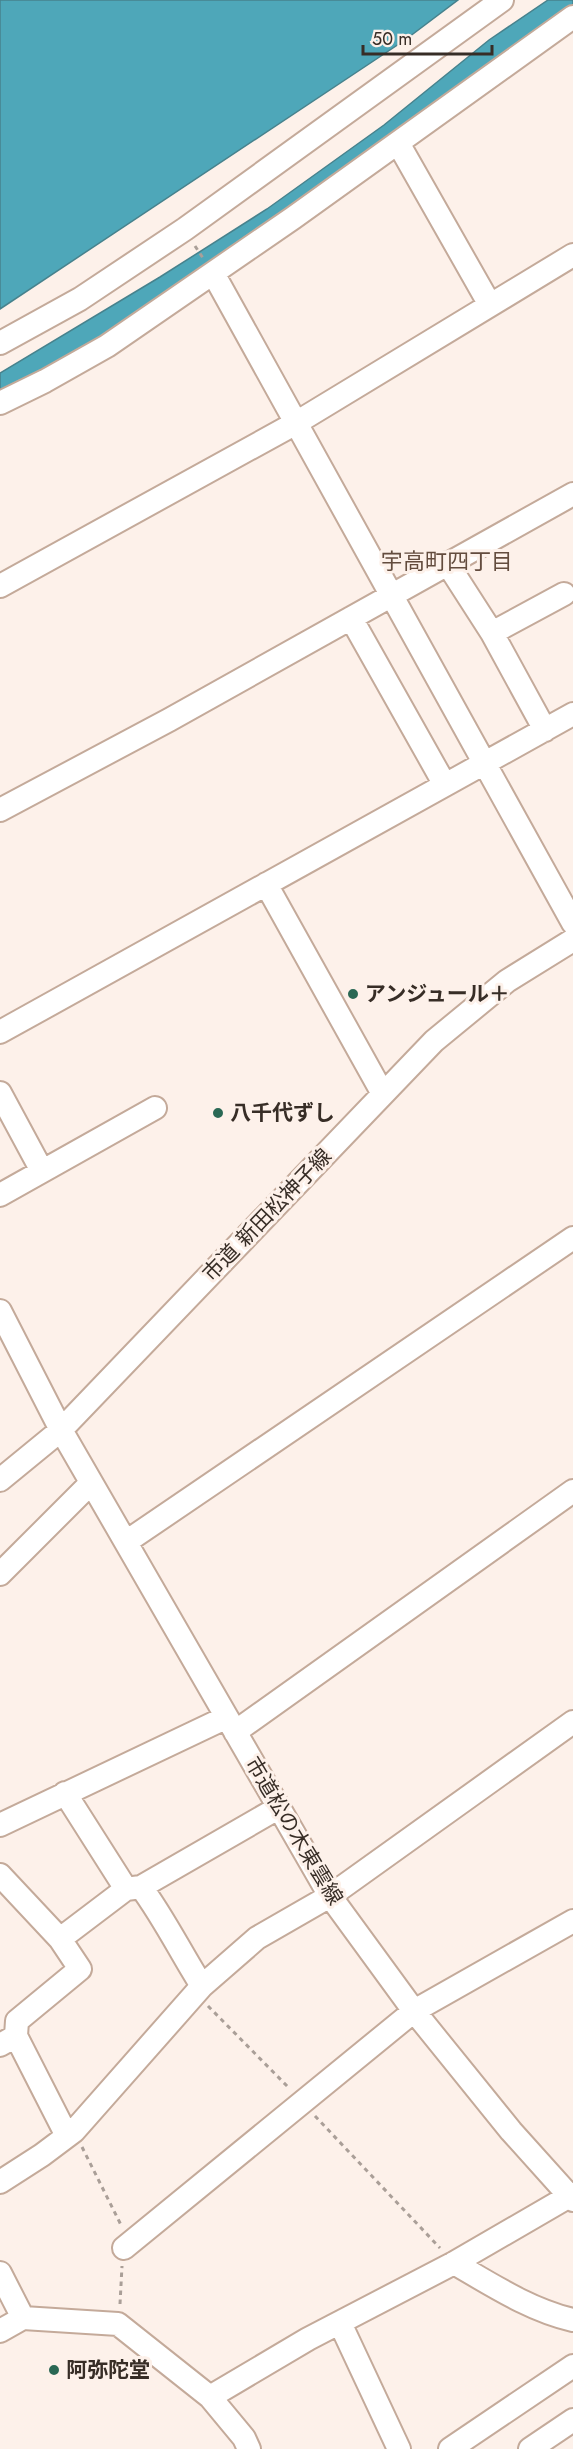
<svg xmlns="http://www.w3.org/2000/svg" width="573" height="2449" viewBox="0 0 573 2449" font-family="Jost,'Noto Sans JP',sans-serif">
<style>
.water{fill:#4ea7b9;stroke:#47828d;stroke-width:1.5}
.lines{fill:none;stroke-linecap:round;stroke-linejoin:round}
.minor-casing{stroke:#c4aa9a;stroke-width:26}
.path{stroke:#aa9f98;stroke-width:3;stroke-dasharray:4.5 4.5;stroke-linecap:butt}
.minor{stroke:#fff;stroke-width:22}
.poi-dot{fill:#2a6854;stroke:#fdf1ea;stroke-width:2}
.labels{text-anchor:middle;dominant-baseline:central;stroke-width:6;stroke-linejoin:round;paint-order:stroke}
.poi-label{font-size:21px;font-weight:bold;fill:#372d26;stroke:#fdf1ea;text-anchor:start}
.street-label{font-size:21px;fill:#372d26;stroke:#fdf1ea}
.neighbourhood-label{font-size:22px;fill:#634c3e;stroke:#fdf1ea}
</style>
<rect width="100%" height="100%" fill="#fdf1ea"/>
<path class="water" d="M0,0H458L405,40L0,309Z
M548,0H573V10L112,335L0,393V373L160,277L267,209L384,125L489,40Z"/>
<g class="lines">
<g class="minor-casing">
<path id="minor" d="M398,143L490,305
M213,273L573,923
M0,343L80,299L185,229L502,0
M0,403L45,381L107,346L293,218L573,17
M447,563L492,633L545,730
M0,586L296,423L573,255
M351,618L445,785
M492,633L564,594
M0,810L169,720L573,494
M266,884L383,1094
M0,1032L573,714
M0,1093L42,1171
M0,1195L155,1108
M0,1311L61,1430L330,1896L414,2011L511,2131L573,2200
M0,1480L61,1430L434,1041L507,981L573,940
M126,1542L573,1238
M0,1574L91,1483
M235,1732L573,1491
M65,1793L126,1889L141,1887C164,1918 181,1953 202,1986
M0,1825L225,1718
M0,1875L60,1939L126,1889
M141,1887L278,1808
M16,2036L17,2021L80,1969L60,1939
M0,2045L16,2036L67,2136
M0,2182L42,2155L74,2131L202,1986L257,1938L330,1896L573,1722
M124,2248L414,2011L573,1921
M454,2263C492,2285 530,2310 573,2320
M0,2273L23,2318
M340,2323L399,2449
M0,2331L23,2318L118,2324L210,2397L244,2438L249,2449
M210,2397L308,2339L454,2263L573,2194
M450,2449L573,2366
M530,2449L573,2420"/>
</g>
<path class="path" d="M195,246L203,258
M208,2006L290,2089
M315,2116L440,2248
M82,2147L122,2227
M120,2304L122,2266"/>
<use href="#minor" class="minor"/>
</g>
<g class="poi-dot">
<circle cx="353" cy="994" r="6"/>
<circle cx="218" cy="1113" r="6"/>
<circle cx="54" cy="2370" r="6"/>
</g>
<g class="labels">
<g class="poi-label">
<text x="365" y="994">アンジュール＋</text>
<text x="230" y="1113">八千代ずし</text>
<text x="66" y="2370">阿弥陀堂</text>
</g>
<g class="street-label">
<text transform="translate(267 1215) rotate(-46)">市道 新田松神子線</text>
<text transform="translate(294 1831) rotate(59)">市道松の木東雲線</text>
</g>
<g class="neighbourhood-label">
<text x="447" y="561">宇高町四丁目</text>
</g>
</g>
<path d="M363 45v9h129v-9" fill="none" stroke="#372d26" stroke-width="3"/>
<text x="372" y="45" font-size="18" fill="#372d26" stroke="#fdf1ea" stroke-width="4.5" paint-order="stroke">50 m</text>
</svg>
